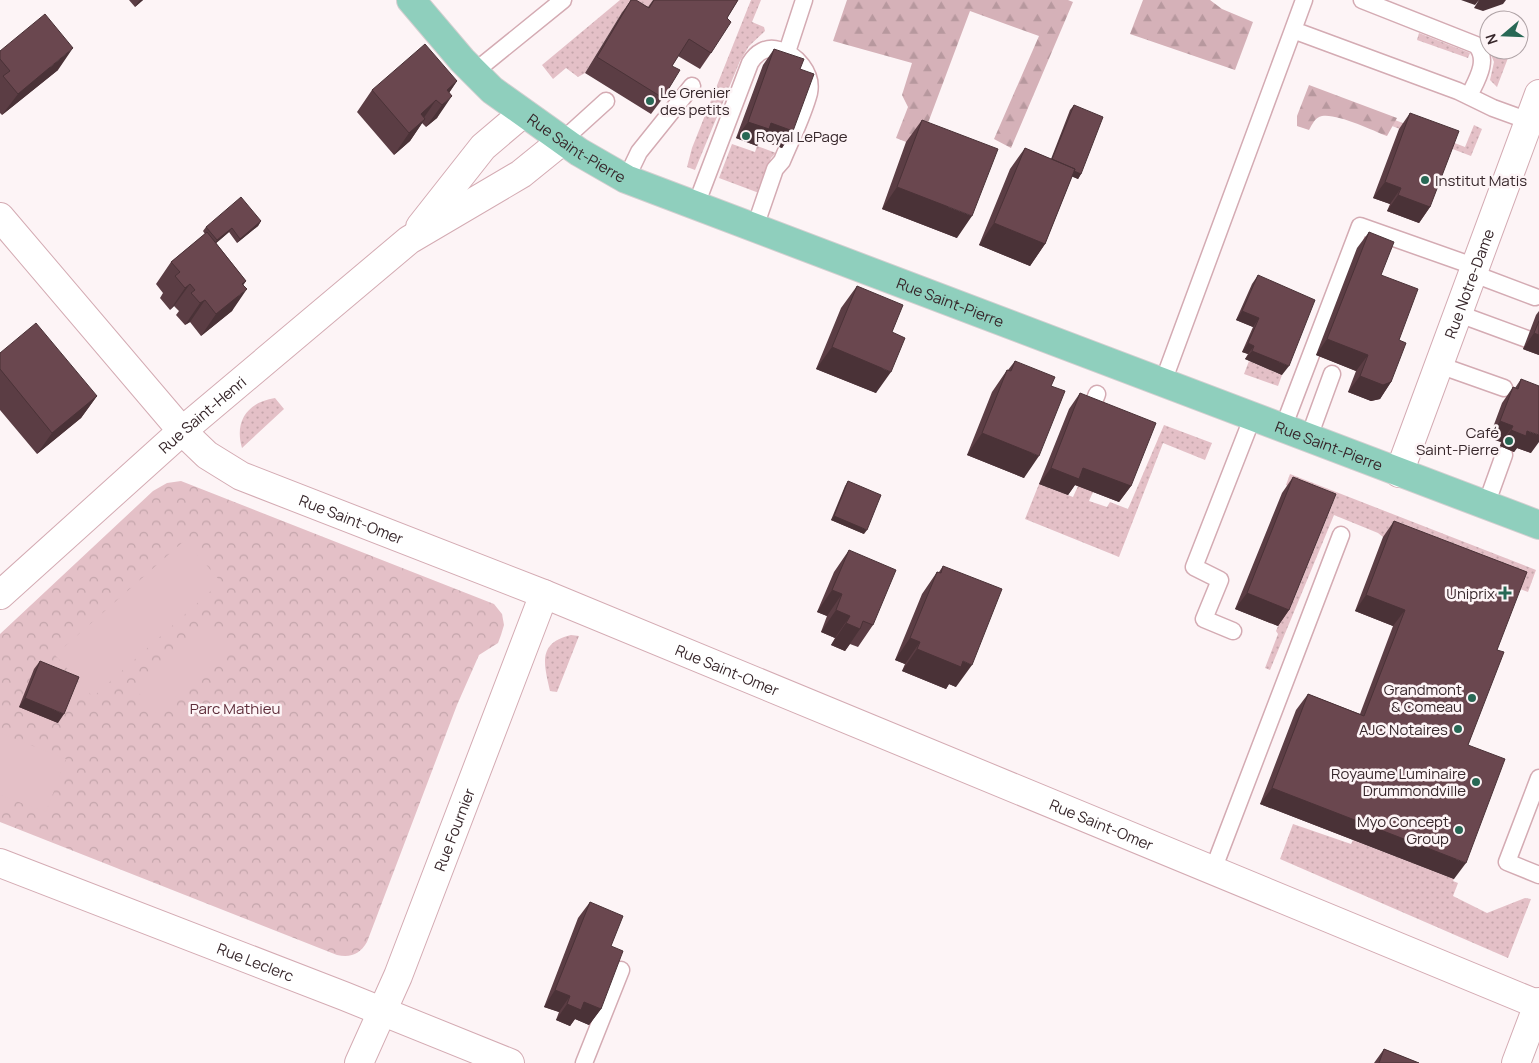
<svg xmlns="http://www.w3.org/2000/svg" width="1539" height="1063" viewBox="0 0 1539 1063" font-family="Manrope,sans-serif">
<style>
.grass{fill:url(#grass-dots)}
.forest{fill:url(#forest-firs)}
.park{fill:url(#park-crowns)}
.garden{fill:#e4c0c7}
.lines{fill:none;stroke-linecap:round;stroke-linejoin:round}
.service-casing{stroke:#d4abb3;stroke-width:19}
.minor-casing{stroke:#d4abb3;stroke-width:30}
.tertiary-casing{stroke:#d4abb3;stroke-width:30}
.primary-casing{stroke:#d3cfd0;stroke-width:30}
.service{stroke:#fff;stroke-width:16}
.minor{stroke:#fff;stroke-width:28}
.tertiary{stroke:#fff;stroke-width:28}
.primary{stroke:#8fcfbd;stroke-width:28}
.wall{fill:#5b3d44}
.shaded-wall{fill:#4a3237}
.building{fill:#6a474f;stroke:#4a3237}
.poi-dot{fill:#286855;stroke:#fdf4f6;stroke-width:2}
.labels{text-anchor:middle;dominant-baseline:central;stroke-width:5;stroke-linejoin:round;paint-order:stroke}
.poi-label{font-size:15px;fill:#37272b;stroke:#fdf4f6;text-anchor:end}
.street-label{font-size:15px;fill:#37272b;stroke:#fdf4f6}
.park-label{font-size:15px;fill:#5e2d3a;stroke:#fdf4f6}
</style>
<defs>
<pattern id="grass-dots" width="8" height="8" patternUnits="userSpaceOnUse" patternTransform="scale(1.25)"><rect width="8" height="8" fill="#e4c0c7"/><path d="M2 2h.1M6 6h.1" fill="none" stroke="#c4a5ab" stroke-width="1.8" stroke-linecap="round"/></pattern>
<pattern id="forest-firs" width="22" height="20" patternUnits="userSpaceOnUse" patternTransform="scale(1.25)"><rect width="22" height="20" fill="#d5b1b8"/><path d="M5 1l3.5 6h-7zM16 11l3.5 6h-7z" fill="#b7989e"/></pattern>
<pattern id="park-crowns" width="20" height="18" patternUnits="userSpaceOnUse" patternTransform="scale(1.25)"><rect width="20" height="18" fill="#e4c0c7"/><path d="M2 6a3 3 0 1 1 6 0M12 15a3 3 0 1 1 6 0" fill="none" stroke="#c4a5ab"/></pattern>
</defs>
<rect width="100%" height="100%" fill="#fdf4f6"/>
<path class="grass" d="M620,0H653L637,24L621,14L585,73L578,77L566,68L553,79L542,65Z
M751,0H761L752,22L764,27L765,31L749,46L740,61L695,170L687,167L692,148Z
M1419,33L1470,53L1468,58L1417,40Z
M1489,50H1511L1497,87L1490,80L1494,62Z
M1395,120L1465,147L1474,125L1482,129L1471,156L1392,126Z
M732,144L755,152L757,146L776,153L771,158L759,193L719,178Z
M1249,361L1282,375L1278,386L1244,374Z
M275,398L284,409L242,448C234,421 248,402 275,398Z
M1164,425L1212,443L1205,460L1163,443L1119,557L1025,519L1039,484L1073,497L1078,486L1093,492L1089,501L1107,507L1110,502L1128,509Z
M1290,474L1536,570L1528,592L1383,537L1378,533L1334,515L1270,670L1265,668L1278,634L1276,631L1324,511L1300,492L1286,485Z
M571,635L579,636L557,692L550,691C544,664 537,643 571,635Z
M1293,824L1351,844L1353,840L1454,879L1453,881L1458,883L1453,896L1487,913L1525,898L1531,899L1508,958L1280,859Z"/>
<path class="forest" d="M847,0H1068L1073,2L1011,148L994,139L1039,36L970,11L919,147L896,138L908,107L902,95L912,63L833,41Z
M1143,0H1210L1222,9L1253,22L1235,70L1130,34Z
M1309,85L1397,118L1387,136C1372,130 1336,113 1322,116C1315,117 1312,125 1309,130L1297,126V116Z"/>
<path class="park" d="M181,481L494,604L502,614L504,625L501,635L498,643L479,655L457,705L367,942C360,954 351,958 337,955L0,822V634L153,491L167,483Z"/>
<path class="garden" d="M185,540L221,582L93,697L55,655Z
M207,625L229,651L156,713L134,688Z
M0,733L66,759L46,812L0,795Z"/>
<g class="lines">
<g class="service-casing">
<path id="service" d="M1362,0L1476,45C1490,60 1476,81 1469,96
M1293,30L1304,0
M787,52L804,0
M473,73L563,0
M563,140L606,101
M626,179L639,152L692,86
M696,205L750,63C756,53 766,46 779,50C796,54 813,73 809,93C803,116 791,139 782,161L775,169L755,227
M1474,274L1535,297
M1459,314L1527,339
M1439,365L1504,388
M1163,382L1293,30L1458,91L1493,108L1529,121
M1088,417L1097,394
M1283,428L1360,226L1476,267
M1309,437L1332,374
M1486,505L1504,455
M1233,631L1204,619L1220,580L1194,567L1253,416
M1539,778L1507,862L1539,875
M1213,870L1341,535
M584,1063L621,970"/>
</g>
<g class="minor-casing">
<g id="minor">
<path id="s1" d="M0,217L182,431L207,455L241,476L544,594L1539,1005"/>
<path d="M420,227L483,147L523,113"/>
<path id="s2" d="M0,595L182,431L409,240L521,174L563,140"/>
<path id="s3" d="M0,863L344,996L510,1063"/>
<path id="s4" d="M359,1063L398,976L544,594"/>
</g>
</g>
<g class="tertiary-casing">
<g id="tertiary">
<path id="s5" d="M1399,473L1539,94"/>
<path d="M1516,1063L1539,1002"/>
</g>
</g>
<g class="primary-casing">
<g id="primary">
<path id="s6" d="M411,0L462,60L492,90L579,152L626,179L1539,525"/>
</g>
</g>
<use href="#service" class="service"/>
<use href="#minor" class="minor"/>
<use href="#tertiary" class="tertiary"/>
<use href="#primary" class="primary"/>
</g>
<path class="wall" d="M129,0H143L135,7Z
M631,0L648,7L653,0H738L727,18L711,53L700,69L678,56L672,66L663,98L651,114L585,73L621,14Z
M774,49L800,69L793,131L782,148L761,140L757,146L736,138L763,65Z
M0,51L58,70L2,115L0,113Z
M457,81L449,93L437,118L426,127L422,123L410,141L394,155L357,112L372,90Z
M1074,105L1081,174L1078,179L1072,176L1045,244L1030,266L979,245L1010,169L1025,148L1051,159L1070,110Z
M1410,113L1430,207L1419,223L1387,211L1390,204L1373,198L1399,129Z
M922,120L957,238L882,209L906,142Z
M261,221L258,226L237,243L229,232L216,243L246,281L243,285L232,311L201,336L190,322L185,325L176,315L179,311L174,306L170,310L160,298L163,293L156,284L171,262L205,234L203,231L206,227Z
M1369,232L1399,340L1391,382L1380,399L1371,401L1348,392L1356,371L1316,355L1357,248Z
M1258,275L1282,375L1245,359L1248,354L1242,352L1253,327L1236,320L1252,284Z
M857,286L892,332L876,393L816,369L841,308Z
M1539,311V355L1523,349L1536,315Z
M0,353L97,396L81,418L37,454L0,410Z
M1015,361L1051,386L1024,478L967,455L992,392L1007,370H1008Z
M1521,379L1531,453L1517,448L1514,452L1500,446L1501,442L1489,438L1502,403L1513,387L1515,388Z
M1080,393L1131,486L1119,502L1075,485L1068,495L1039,484L1069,409Z
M1293,477L1289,610L1278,626L1235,609L1282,493Z
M848,481L864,534L831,520L845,486Z
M1394,521L1497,650L1468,745L1454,879L1260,804L1296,710L1308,694L1360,714L1393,626L1355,611L1383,537Z
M849,550L873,625L858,647L850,644L845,651L831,645L835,638L821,632L827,616L817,612L834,572Z
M943,566L956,687L949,684L946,689L902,671L905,664L895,660L922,594L937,572H939Z
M40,661L58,723L19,707L34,669Z
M590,902L611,946L601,1009L589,1025L575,1019L570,1026L556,1020L559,1012L544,1007L578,918Z
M1384,1049L1419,1063H1374Z"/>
<path class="shaded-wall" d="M140,0H143L135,7L138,2Z
M1461,0H1479L1475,5Z
M1479,0H1506L1503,4L1483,11L1474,8Z
M73,48L58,70L2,115L18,94Z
M457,81L442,103L447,90Z
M452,96L437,118L426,127L442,105Z
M436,100L421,122V114Z
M425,119L410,141L394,155L409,133Z
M748,122L771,123L793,131L782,148L761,140L757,146L736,138Z
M1051,162L1081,174L1078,179L1048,167Z
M1385,182L1401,188L1390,204L1373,198Z
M897,187L972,216L957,238L882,209Z
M1398,195L1430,207L1419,223L1387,211Z
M261,221L258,226L237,243L240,239Z
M994,223L1045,244L1030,266L979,245Z
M232,228L229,232L214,245L217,240Z
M246,281L232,301L247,289L232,311L201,336L216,314L242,284Z
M190,284L174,306L170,310L185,288Z
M205,300L190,322L185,325L200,303Z
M1242,311L1259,318L1253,327L1236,320Z
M1534,333L1539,335V355L1523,349Z
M1327,339L1368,355L1356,371L1316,355Z
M1248,343L1254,346L1248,354L1242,352Z
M832,347L891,372L876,393L816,369Z
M1252,351L1289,366L1282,375L1245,359Z
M1360,376L1391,382L1380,399L1371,401L1348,392Z
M97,396L81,418L37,454L52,433Z
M1500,421L1513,426L1501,442L1489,438Z
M1511,430L1527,431L1539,435V442L1531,453L1517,448L1514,452L1500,446Z
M982,433L1039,456L1024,478L967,455Z
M1051,468H1083L1131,486L1119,502L1075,485L1068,495L1039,484Z
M834,516L867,530L864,534L831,520Z
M832,590L842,594L827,616L817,612Z
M1247,593L1289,610L1278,626L1235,609Z
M1366,595L1405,610L1393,626L1355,611Z
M836,610L850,616L835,638L821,632Z
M846,623L860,629L845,651L831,645Z
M910,638L920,642L905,664L895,660Z
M917,649L963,661L972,665L956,687L949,684L946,689L902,671Z
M25,698L64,714L58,723L19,707Z
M1272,788L1466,863L1454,879L1260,804Z
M555,990L570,996L559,1012L544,1007Z
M584,1002L601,1009L589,1025L575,1019L570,1026L556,1020L567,1004Z"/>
<path class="building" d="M631,0H636L649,8L654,0H738L727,18L731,22L711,53L689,39L672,66L680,70L663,98L597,57Z
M45,14L73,48L18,94L3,76L10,71L0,59V51Z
M425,44L457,81L447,90L452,96L442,105L436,100L421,114L425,119L409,133L372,90Z
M774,49L804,59L800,69L814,74L793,131L771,123L769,129L748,122Z
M1074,105L1103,117L1081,174L1074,171L1075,169L1052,159Z
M1410,113L1459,131L1430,207L1398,195L1401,188L1385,182Z
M922,120L998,149L972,216L897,187Z
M1025,148L1075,169L1045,244L994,223Z
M241,197L261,221L240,239L232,228L217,240L206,227Z
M207,232L246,281L242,284L247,289L216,314L205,300L200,303L191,293L195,290L190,284L185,288L175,276L180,272L171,262Z
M1369,232L1394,242L1381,275L1418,289L1399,340L1406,343L1391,382L1383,385L1360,376L1368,355L1327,339Z
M1258,275L1315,300L1289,366L1252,351L1254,346L1248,343L1259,318L1242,311Z
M857,286L903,305L892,332L905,338L891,372L832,347Z
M1539,321V335L1534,333Z
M36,323L97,396L52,433L0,369V353Z
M1015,361L1055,377L1051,386L1065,391L1039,456L982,433L1007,370L1011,371Z
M1521,379L1539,386V435L1527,431L1526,436L1511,430L1513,426L1500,421L1513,387L1518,389Z
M1080,393L1156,423L1131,486L1083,468L1079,479L1051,468Z
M1293,477L1336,494L1289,610L1247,593Z
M848,481L881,495L867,530L834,516Z
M1394,521L1527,572L1497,650L1504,652L1468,745L1505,759L1466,863L1272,788L1308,694L1364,716L1405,610L1366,595Z
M849,550L896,570L873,625L863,621L860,629L846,623L850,616L836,610L842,594L832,590Z
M943,566L1002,589L972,665L963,661L961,667L917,649L920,642L910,638L937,572L941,573Z
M40,661L79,677L64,714L25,698Z
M590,902L623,916L611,946L623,951L601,1009L584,1002L581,1010L567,1004L570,996L555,990Z
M1384,1049L1419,1063H1379Z"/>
<g class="poi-dot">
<circle cx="650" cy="101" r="5"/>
<circle cx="746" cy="136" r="5"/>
<circle cx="1425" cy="180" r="5"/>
<circle cx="1509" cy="441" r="5"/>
<path d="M1502.5 585.5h5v5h5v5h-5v5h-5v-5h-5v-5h5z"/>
<circle cx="1472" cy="698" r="5"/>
<circle cx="1458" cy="729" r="5"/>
<circle cx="1476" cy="782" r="5"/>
<circle cx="1459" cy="830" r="5"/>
</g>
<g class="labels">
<g class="poi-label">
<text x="660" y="92" text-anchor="start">Le Grenier<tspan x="660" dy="17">des petits</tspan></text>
<text x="756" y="136" text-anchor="start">Royal LePage</text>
<text x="1435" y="180" text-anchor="start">Institut Matis</text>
<text x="1499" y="432">Café<tspan x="1499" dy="17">Saint-Pierre</tspan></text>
<text x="1495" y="593">Uniprix</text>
<text x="1462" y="689">Grandmont<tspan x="1462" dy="17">&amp; Comeau</tspan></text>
<text x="1448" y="729">AJC Notaires</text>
<text x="1466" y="773">Royaume Luminaire<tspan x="1466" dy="17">Drummondville</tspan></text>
<text x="1449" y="821">Myo Concept<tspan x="1449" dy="17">Group</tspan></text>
</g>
<g class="street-label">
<text stroke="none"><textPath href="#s6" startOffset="224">Rue Saint-Pierre</textPath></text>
<text stroke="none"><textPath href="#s5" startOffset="202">Rue Notre-Dame</textPath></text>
<text stroke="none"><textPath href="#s6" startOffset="629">Rue Saint-Pierre</textPath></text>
<text stroke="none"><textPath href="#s2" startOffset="271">Rue Saint-Henri</textPath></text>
<text stroke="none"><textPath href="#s6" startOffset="1034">Rue Saint-Pierre</textPath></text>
<text stroke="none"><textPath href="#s1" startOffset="474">Rue Saint-Omer</textPath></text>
<text stroke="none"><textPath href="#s1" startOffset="879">Rue Saint-Omer</textPath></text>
<text stroke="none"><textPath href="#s1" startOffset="1284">Rue Saint-Omer</textPath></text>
<text stroke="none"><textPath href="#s4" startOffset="252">Rue Fournier</textPath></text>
<text stroke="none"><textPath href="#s3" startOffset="274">Rue Leclerc</textPath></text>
</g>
<g class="park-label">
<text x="235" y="708">Parc Mathieu</text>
</g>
</g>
<g transform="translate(1504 35) rotate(251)"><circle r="24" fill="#fdf4f6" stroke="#aea2a5"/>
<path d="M0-4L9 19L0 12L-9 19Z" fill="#286855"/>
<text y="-8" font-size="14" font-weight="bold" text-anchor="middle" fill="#37272b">N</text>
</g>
</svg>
